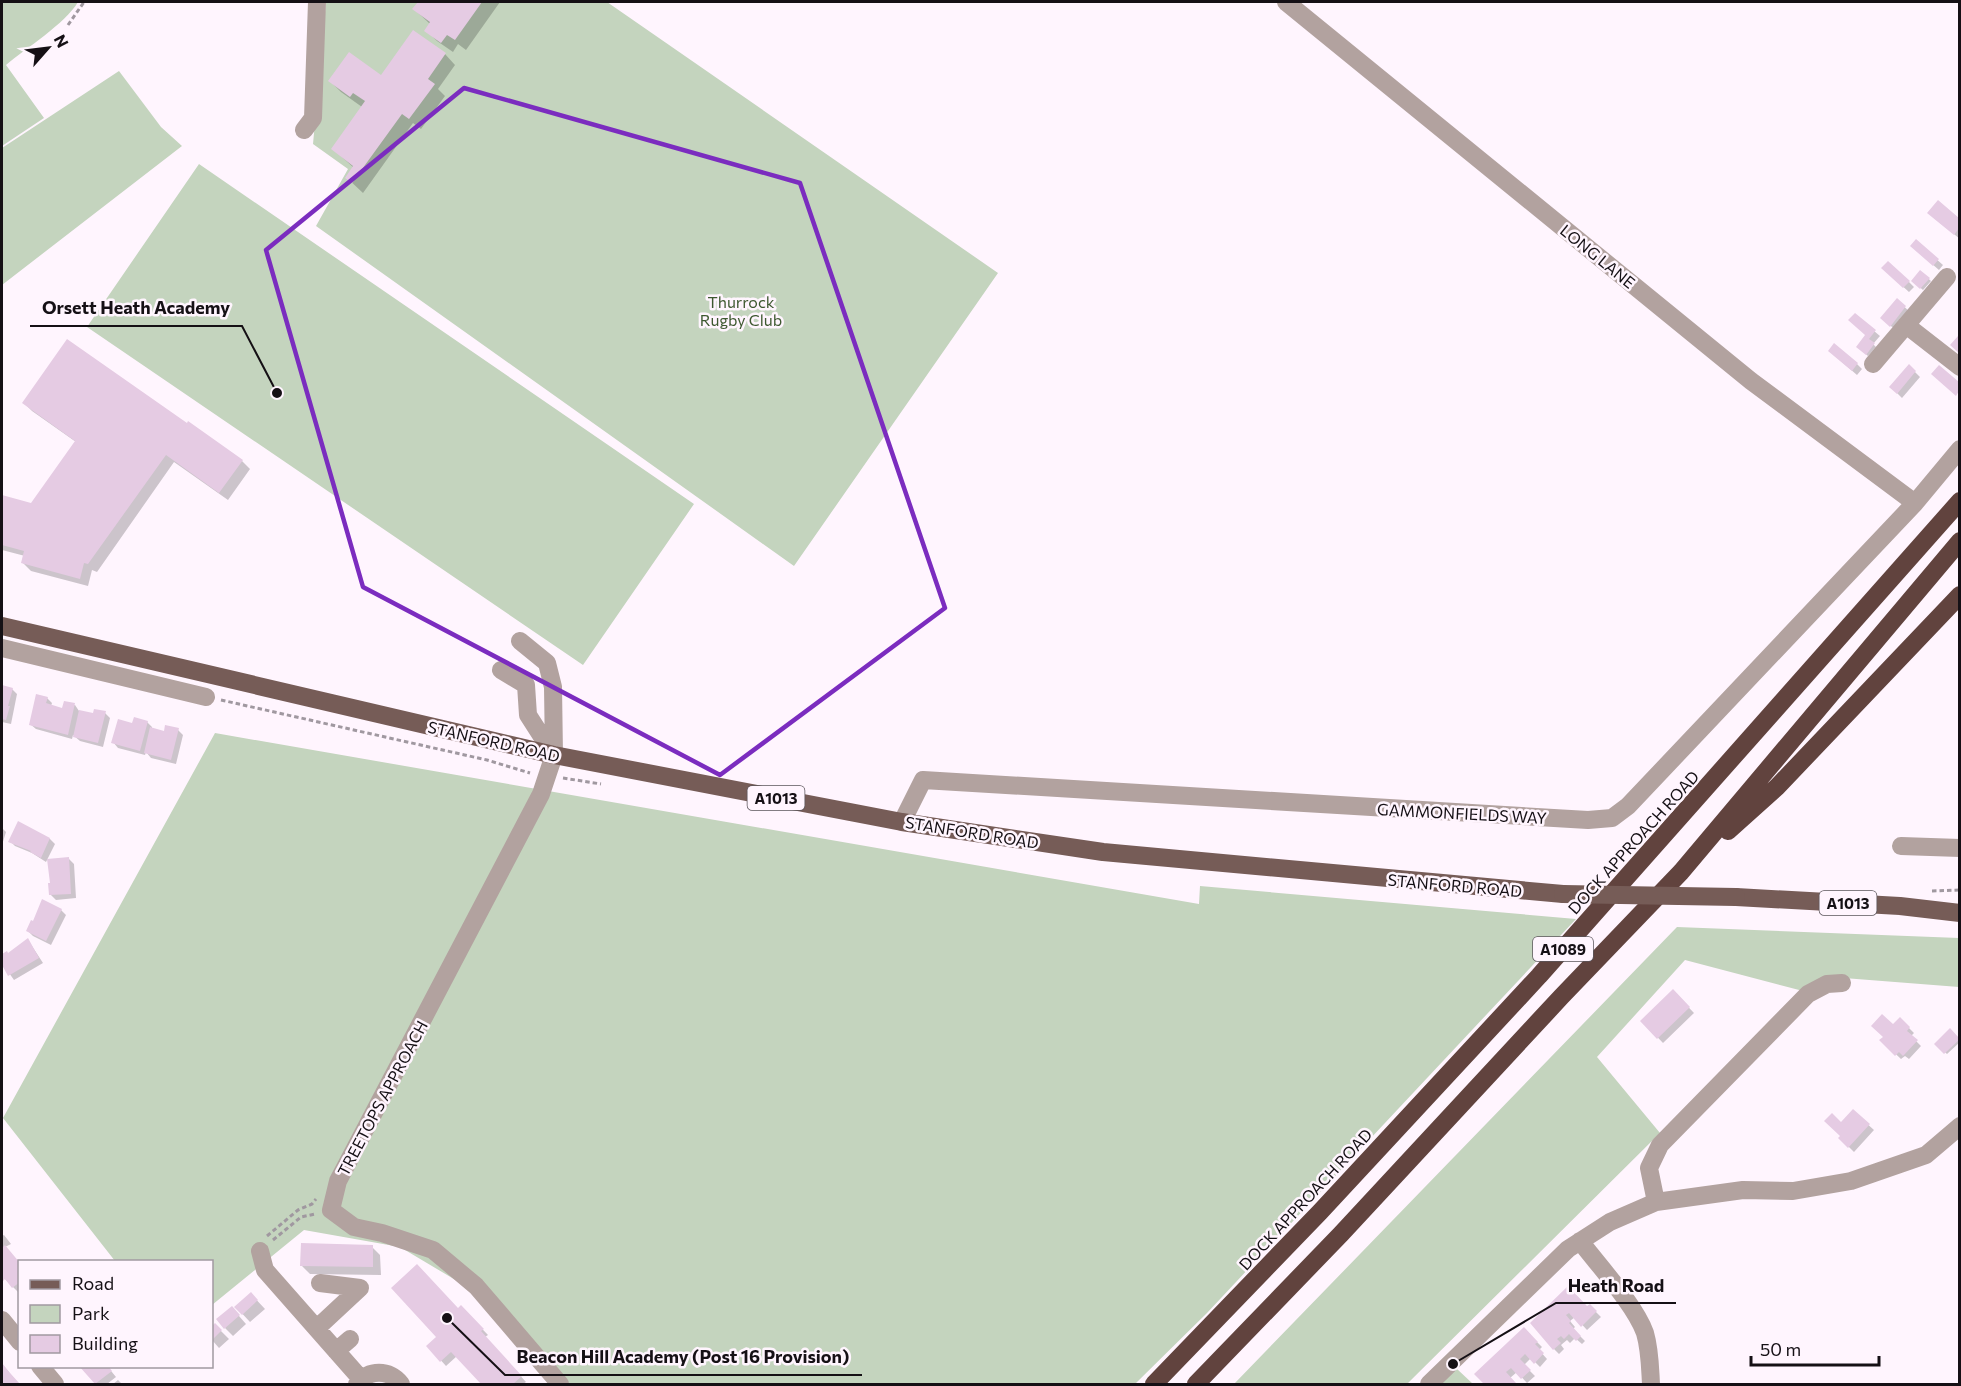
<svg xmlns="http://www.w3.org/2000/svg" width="1961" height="1386" viewBox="0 0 1961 1386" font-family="Commissioner,sans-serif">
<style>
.green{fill:#c4d4be}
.shadow{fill:#0003}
.building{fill:#e5cbe3}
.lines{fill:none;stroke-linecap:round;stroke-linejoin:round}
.path{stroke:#a098a0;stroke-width:3;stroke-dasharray:4.5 3;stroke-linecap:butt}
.minor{stroke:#b2a29f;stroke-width:18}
.major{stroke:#765c57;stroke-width:18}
.highway{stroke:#61433e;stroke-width:18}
.major-bridge{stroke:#765c57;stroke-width:18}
.marked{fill:none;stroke:#7b2cbf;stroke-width:4.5;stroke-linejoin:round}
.labels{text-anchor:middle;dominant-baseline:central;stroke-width:5;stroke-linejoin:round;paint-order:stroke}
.shield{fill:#fff5fe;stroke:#5b555b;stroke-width:1.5}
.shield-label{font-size:15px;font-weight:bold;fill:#151015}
.street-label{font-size:16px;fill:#151015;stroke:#fff5fe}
.park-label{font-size:16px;fill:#3d582f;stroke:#fff5fe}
.leader{fill:none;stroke:#151015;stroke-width:2}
.callout-dot{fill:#151015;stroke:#fff5fe;stroke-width:2}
.callout-label{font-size:18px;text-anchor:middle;font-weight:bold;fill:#151015;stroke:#fff5fe;stroke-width:5;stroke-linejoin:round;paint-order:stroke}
</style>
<rect width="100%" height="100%" fill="#fff5fe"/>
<path class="green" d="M2,2H78C65,24 26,48 6,65L44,118L2,146Z
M326,2H607L998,273L794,566L316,226L348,169L313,144Z
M119,71L161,127L182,146L2,285V148Z
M199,164L694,504L583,665L87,327Z
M215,733L1199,904L1200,886L1576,919L1207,1313L1135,1384H553L474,1291L400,1247L304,1230L212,1305V1262L115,1261L3,1118Z
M1677,927L1959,938V987L1831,977L1803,991L1685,960L1597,1057L1660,1133L1407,1384H1234Z
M1456,1368L1473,1384H1440Z"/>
<path class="shadow" d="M420,2H500L466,50L458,44L453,52L437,41L426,30L430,24L414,9Z
M445,54L455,65L438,89L445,96L421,129L413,123L363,193L347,178L354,168L333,149L362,107L341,92L330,81L382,77Z
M1938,202L1960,220V239L1934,218Z
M1916,241L1943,265L1939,270L1917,251Z
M1921,272L1931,281L1923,290L1913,281Z
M1888,273L1909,282L1914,287L1909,292Z
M1897,300L1910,312L1896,330L1887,323Z
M1855,315L1880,336L1873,344L1876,347L1868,356L1858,347L1867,335Z
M1835,356L1857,364L1862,369L1857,375Z
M1909,366L1920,377L1902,398L1896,392Z
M24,403L242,461L250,469L228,500L174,462L97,572L92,570L88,586L31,571L23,563L25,556L2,550V497L32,505L76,442L32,411Z
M2,687L12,689L17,694L11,724L2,722Z
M47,698L52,703L51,706L63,709L75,705L79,711L94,715L105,713L110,718L103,747L80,741L73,735L72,739L36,729L30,724Z
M147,722L152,727V729L165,732L178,730L183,735L176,764L151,758L146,752L145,755L118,748L113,742Z
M19,823L50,839L55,844L46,862L32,853L15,846L10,841Z
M2,828L6,832L2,845Z
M69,859L74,864L76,898L56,900L50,894Z
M43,901L61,910L66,915L51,945L33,936L28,931L34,923Z
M28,940L43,963L14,980L2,963V956L6,953L8,954Z
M1673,991L1694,1013L1663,1043L1642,1021Z
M1900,1019L1914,1033L1911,1036L1921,1046L1909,1059L1905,1056L1901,1059L1881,1040Z
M1950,1030L1960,1040V1042L1947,1054L1936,1044Z
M1853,1111L1874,1130L1854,1152L1840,1138L1842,1136L1841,1124Z
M4,1235L11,1244L5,1247L20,1264L18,1292L2,1276V1236Z
M372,1247L380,1255L381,1275L310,1274L302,1266Z
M1568,1288L1587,1308L1590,1306L1601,1317L1587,1330L1575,1317L1570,1321L1575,1327L1573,1329L1585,1341L1582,1344L1575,1338L1570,1343L1567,1340L1561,1345L1564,1349L1559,1354L1554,1349Z
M251,1294L265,1309L250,1322L236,1307Z
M461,1307L488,1335L485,1337L526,1382L523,1384H483L457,1356L446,1366L428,1346L438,1337Z
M232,1308L246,1324L233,1336L225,1328Z
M215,1325L229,1339L219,1348L212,1340V1328Z
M1524,1329L1542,1347L1539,1350L1547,1359L1540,1367L1531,1358L1524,1365L1535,1376L1527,1383L1517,1372L1510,1378L1516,1384H1486L1476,1374Z
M2,1364L19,1384H2Z
M81,1366H107L116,1377L107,1384H96Z
M118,1380L122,1384H113Z"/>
<path class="building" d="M418,2H482L455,40L447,35L441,43L424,31L430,22L412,9Z
M413,30L446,53L428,79L435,84L409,119L402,114L352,183L345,178L353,166L331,149L365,101L353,93L350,97L328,81L349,52L381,75Z
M1938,200L1959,218V228L1954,235L1927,213Z
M1916,239L1939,259L1933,266L1910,246Z
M1888,261L1910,281L1903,288L1881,268Z
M1920,270L1930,278L1920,289L1911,281Z
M1897,298L1906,306L1890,327L1880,318Z
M1855,313L1876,330L1869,339L1875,343L1866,355L1856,347L1865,335L1848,320Z
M1958,336L1959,337V353L1950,345Z
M67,339L187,423L188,421L243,460L219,493L166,455L88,564L84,563L80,579L21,563L24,551L2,545V495L31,503L75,441L22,403Z
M1834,343L1858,363L1852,371L1828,351Z
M1909,364L1916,371L1897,394L1889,387Z
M1939,365L1959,382V391L1956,396L1931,374Z
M2,685L13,688L8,706H10L6,720L2,719Z
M36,694L48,697L46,703L62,708L64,701L75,703L68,735L29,725Z
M94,709L106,711L98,743L73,737L79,710L93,713Z
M134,717L148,721L140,751L111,743L118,719L132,723Z
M165,725L179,728L171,760L144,753L150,727L164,731Z
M18,821L50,838L41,858L30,852L31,851L8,842Z
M69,857L71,894L49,895L48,883H50L47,859Z
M42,899L62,909L46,941L26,931L31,920L33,921Z
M28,938L39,958L8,976L2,965V954L7,951L8,953Z
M1673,989L1690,1007L1657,1039L1640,1021Z
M1882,1014L1893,1024L1900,1017L1910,1027L1907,1031L1918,1040L1903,1056L1899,1052L1895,1056L1879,1040L1883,1037L1871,1026Z
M1950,1028L1960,1039L1944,1054L1934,1044Z
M1853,1109L1870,1124L1848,1148L1838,1138L1840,1136L1824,1121L1832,1113L1841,1122Z
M301,1243L373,1245V1267L300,1266Z
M5,1245L20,1263V1282L12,1288L5,1279L3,1281L2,1278V1248Z
M417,1264L458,1308L461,1305L484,1329L481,1331L522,1376L513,1384H481L451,1352L440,1362L426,1346L436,1337L391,1288Z
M1568,1286L1587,1306L1590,1304L1597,1311L1581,1327L1569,1313L1566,1315L1571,1321L1569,1323L1581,1336L1576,1341L1569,1334L1564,1339L1561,1336L1557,1339L1561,1343L1553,1350L1530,1323Z
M251,1292L258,1300L242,1315L234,1307Z
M232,1306L240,1315L224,1329L216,1319Z
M215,1323L222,1330L212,1340V1326Z
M1524,1327L1538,1342L1535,1344L1544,1353L1534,1364L1525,1354L1520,1359L1531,1370L1521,1379L1511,1368L1506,1372L1516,1383L1515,1384H1484L1474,1374Z
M2,1363L10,1373L20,1384H2Z
M79,1366H108L112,1371L95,1384Z"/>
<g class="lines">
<path class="path" d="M68,25L84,2
M221,700L487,760L530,773
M563,778L601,784
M1932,891L1960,890
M267,1236L298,1210L312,1204L316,1199
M273,1240L301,1217L315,1214"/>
<path class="minor" d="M1286,2L1751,381L1915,503
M304,130L313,118L317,2
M1906,325L1960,367
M1873,364L1947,277
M520,641L547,663L553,687L554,755L541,794L338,1181L331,1210L354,1227L382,1233L433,1250L476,1286L560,1384
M2,648L206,697
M501,670L526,685L528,715L553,754
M902,822L923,780L1588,820L1612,818L1628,806L1915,503L1960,449
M1901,846L1960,848
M1656,1202L1649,1168L1660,1145L1808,994L1827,984L1842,983
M1580,1241C1599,1266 1635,1305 1645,1333C1650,1350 1650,1367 1651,1384
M260,1251L265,1270L361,1379
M2,1320L20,1342
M317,1328L360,1288L320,1283
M336,1351L350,1339
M40,1366L55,1384
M357,1384C369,1369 389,1369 401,1384
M1429,1384L1568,1249L1610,1222L1656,1202L1743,1190L1793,1191L1851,1181L1926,1155L1960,1126"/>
<path class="major" d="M2,626L554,755L902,822L1103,852L1563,894
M1736,897L1900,906L1960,913"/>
<path class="highway" d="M1728,831L1777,787L1960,595
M1154,1384L1320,1212L1539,976L1960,501
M1196,1384L1341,1234L1561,997L1681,872L1960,541"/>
<path class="major-bridge" d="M1563,894L1736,897"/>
</g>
<path class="marked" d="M464,88L800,183L945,608L720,775L363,587L266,250Z"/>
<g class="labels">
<g class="shield">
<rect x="747.5" y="786" width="57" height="24" rx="4.5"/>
<rect x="1819.5" y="891" width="57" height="24" rx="4.5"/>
<rect x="1533" y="937" width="60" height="24" rx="4.5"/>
</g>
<g class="shield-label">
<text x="776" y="798">A1013</text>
<text x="1848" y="903">A1013</text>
<text x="1563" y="949">A1089</text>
</g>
<g class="street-label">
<text transform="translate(1598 256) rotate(39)">LONG LANE</text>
<text transform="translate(494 741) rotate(13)">STANFORD ROAD</text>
<text transform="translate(1462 813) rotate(3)">GAMMONFIELDS WAY</text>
<text transform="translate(972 832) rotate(9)">STANFORD ROAD</text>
<text transform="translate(1633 842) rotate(-48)">DOCK APPROACH ROAD</text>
<text transform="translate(1455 885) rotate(5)">STANFORD ROAD</text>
<text transform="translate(382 1098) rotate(-62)">TREETOPS APPROACH</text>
<text transform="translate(1305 1199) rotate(-47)">DOCK APPROACH ROAD</text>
</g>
<g class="park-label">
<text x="741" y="301">Thurrock<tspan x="741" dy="18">Rugby Club</tspan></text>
</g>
</g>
<path class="leader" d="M277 393L242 326H30M1453 1364L1556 1303H1676M447 1318L505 1375H862"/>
<g class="callout-dot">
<circle cx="277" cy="393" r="6"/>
<circle cx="1453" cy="1364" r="6"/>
<circle cx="447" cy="1318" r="6"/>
</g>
<g class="callout-label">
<text x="136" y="314">Orsett Heath Academy</text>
<text x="1616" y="1292">Heath Road</text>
<text x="683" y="1363">Beacon Hill Academy (Post 16 Provision)</text>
</g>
<rect width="1961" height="1386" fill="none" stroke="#151015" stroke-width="6"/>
<rect x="18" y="1260" width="195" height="108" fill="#fff5fe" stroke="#a199a1" stroke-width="1.5"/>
<rect x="30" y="1280" width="30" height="9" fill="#765c57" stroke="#a199a1" stroke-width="1.5"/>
<text x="72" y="1290" font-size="18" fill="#151015">Road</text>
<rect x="30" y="1305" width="30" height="18" fill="#c4d4be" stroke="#a199a1" stroke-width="1.5"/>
<text x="72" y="1320" font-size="18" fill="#151015">Park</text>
<rect x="30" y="1335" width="30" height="18" fill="#e5cbe3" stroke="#a199a1" stroke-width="1.5"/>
<text x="72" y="1350" font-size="18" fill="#151015">Building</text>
<g transform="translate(48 48) rotate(62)" stroke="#fff5fe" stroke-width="4.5" paint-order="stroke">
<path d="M0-4.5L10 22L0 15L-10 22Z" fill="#151015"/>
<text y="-9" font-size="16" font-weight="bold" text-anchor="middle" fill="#151015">N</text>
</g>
<path d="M1751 1356v9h128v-9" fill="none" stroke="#151015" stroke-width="3"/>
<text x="1760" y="1356" font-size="18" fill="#151015" stroke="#fff5fe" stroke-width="4.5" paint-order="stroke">50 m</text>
</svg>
